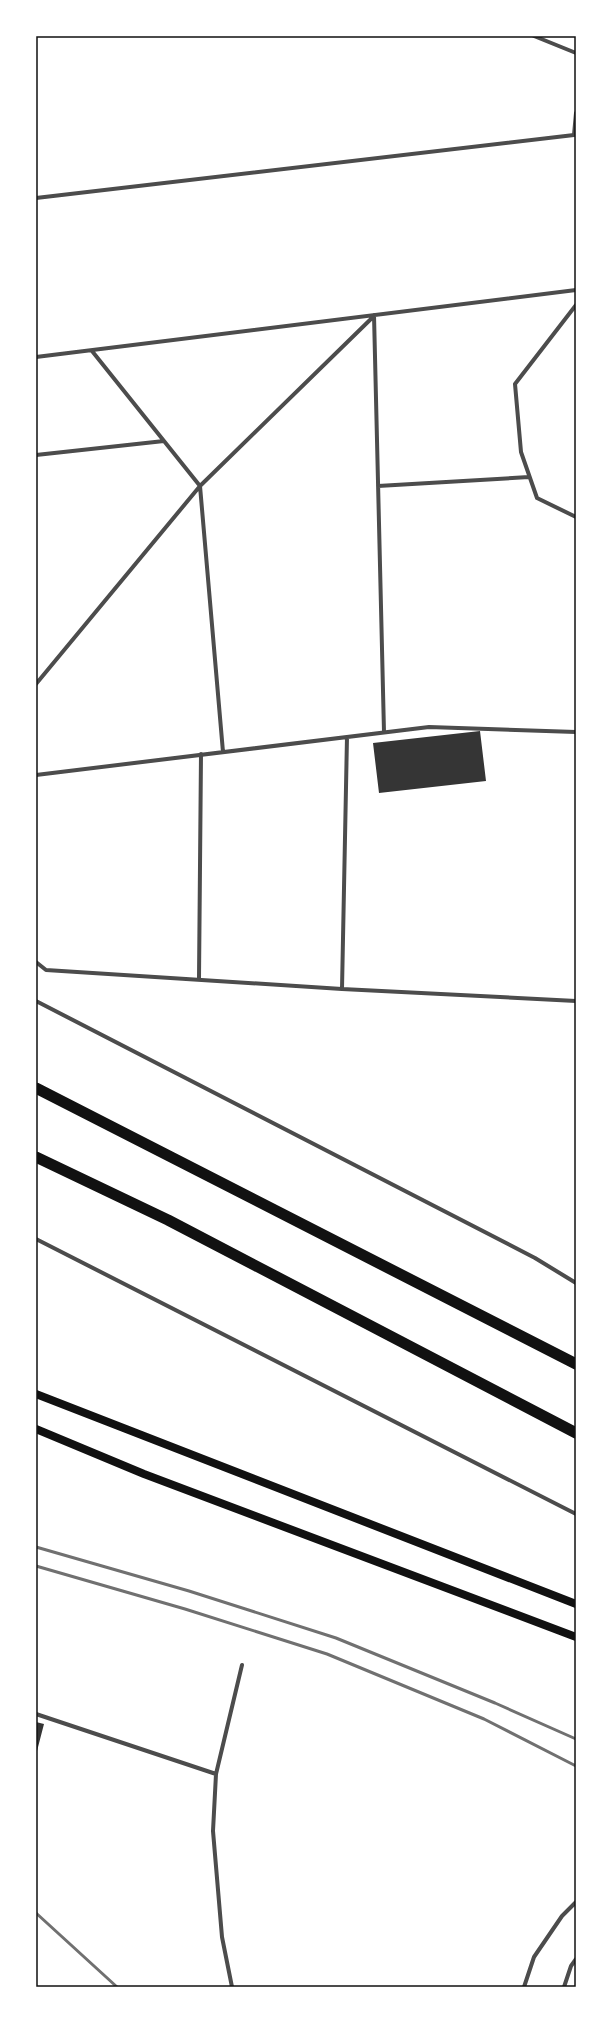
<svg xmlns="http://www.w3.org/2000/svg" width="612" height="2023" viewBox="0 0 612 2023" font-family="'Nunito Sans',sans-serif">
<style>
.building{fill:#353535}
.lines{fill:none;stroke-linecap:round;stroke-linejoin:round}
.minor{stroke:#4c4c4c;stroke-width:4}
.secondary{stroke:#111;stroke-width:8}
.trunk{stroke:#111;stroke-width:11}
.rail{stroke:#707070;stroke-width:3}
.neatline{fill:none;stroke:#111;stroke-width:1.5}
</style>
<rect width="100%" height="100%" fill="#fff"/>
<path class="building" d="M480,731L486,781L379,793L373,743Z
M36,1722L44,1724L37,1751H36Z"/>
<g class="lines">
<path class="minor" d="M534,36L576,53
M36,198L574,135L576,113
M576,305L515,384L521,452L537,498L576,517
M374,315L384,732
M92,351L200,486L223,752
M36,357L576,290
M36,455L164,441
M378,486L529,477
M36,684L200,486L374,316
M36,775L429,727L576,732
M36,962L46,970L342,989L576,1001
M199,979L201,754
M342,989L347,737
M36,1001L535,1258L576,1283
M36,1239L576,1514
M36,1714L216,1774
M232,1987L222,1937L213,1831L216,1774L242,1665
M524,1987L534,1957L562,1916L576,1902
M564,1987L571,1966L576,1959"/>
<path class="secondary" d="M36,1394L576,1604
M36,1429L144,1474L576,1637"/>
<path class="trunk" d="M36,1088L576,1364
M36,1157L168,1220L576,1433"/>
<path class="rail" d="M36,1547L189,1591L336,1638L495,1703L576,1739
M36,1566L185,1609L327,1654L484,1719L576,1766
M36,1913L117,1987"/>
</g>
<rect width="612" height="2023" fill="none" stroke="#ffffff" stroke-width="74"/>
<rect x="37" y="37" width="538" height="1949" class="neatline"/>
</svg>
